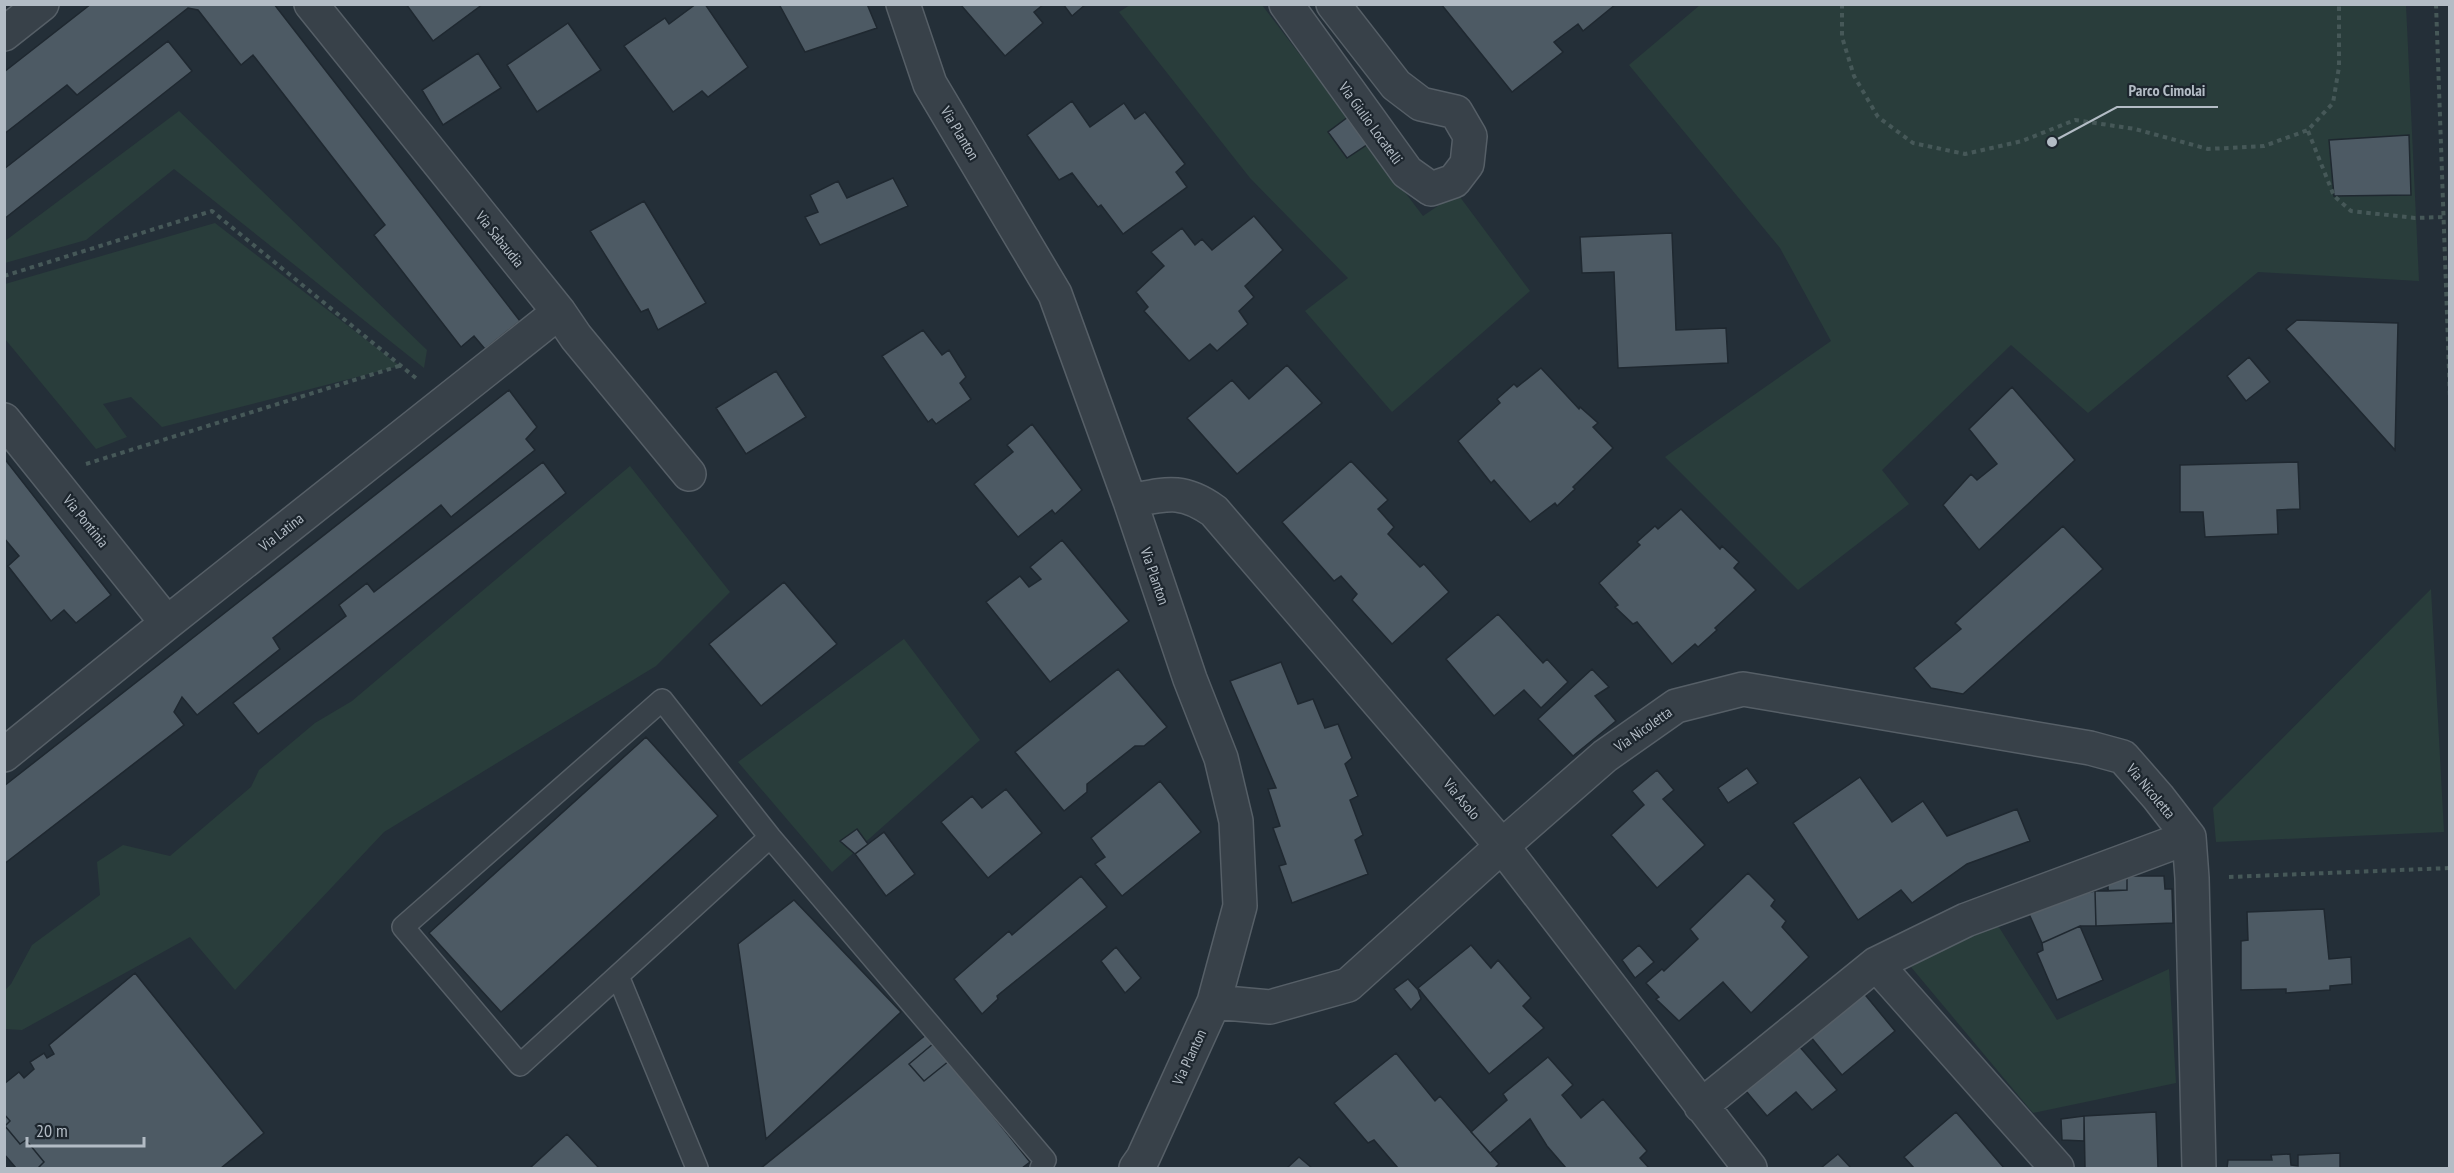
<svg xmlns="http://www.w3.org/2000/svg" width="2454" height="1173" viewBox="0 0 2454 1173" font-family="'PT Sans Narrow',sans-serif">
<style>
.green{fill:#293d3b}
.building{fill:#4d5a64;stroke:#1f2830;stroke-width:1.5}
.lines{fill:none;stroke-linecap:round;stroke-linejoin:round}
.lane-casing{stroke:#565f67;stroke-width:24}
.street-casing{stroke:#565f67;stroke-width:36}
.path{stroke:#465858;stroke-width:4;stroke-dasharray:4.5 4.5;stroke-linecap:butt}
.lane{stroke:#384149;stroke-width:21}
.street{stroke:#384149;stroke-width:33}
.labels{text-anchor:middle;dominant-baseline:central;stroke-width:4.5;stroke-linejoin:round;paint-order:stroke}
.street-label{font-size:15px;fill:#b3bcc5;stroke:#1d262e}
.leader{fill:none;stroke:#b3bcc5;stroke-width:2}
.callout-dot{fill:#b3bcc5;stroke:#1d262e;stroke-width:2}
.callout-label{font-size:16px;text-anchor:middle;font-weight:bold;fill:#b3bcc5;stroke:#1d262e;stroke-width:4.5;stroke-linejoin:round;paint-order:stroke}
</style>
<rect width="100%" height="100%" fill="#242f38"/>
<path class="green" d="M1130,5H1262L1423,216L1457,193L1530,291L1392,412L1305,311L1348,278L1250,178L1119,12Z
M1700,5H2406L2419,281L2258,272L2088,413L2011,345L1882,470L1909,504L1798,590L1665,457L1831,341L1780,248L1629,65Z
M179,111L427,350L424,368L174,169L86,240L5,263V241Z
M215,223L400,366L162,427L131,397L103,404L127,437L96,449L5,339V284Z
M630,466L730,592L656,666L384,832L235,990L190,937L22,1030L5,1029V990L11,984L32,945L100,895L97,862L123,845L170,856L251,787L259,770L315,723L352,701Z
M2431,589L2444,832L2216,842L2213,808Z
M904,639L980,740L832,872L738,762Z
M1997,924L2057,1020L2169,969L2176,1083L2033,1113L1911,967L1974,931Z"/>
<path class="building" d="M91,4H274L520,321L485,349L474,336L461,347L374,235L385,225L253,55L241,65L198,10L188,8L77,95L67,85L4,134V72Z
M406,4H483L433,41Z
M696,4H705L748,67L708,97L702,91L673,112L624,46L665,18L669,24Z
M779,4H867L877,28L805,52Z
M960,4H1044L1034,12L1043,23L1005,56Z
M1063,4H1086L1072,16Z
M1441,4H1616L1583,31L1578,24L1554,42L1563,52L1512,92Z
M568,23L601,70L537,112L507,65Z
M168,41L192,71L4,219V169Z
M478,53L501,88L443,125L422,90Z
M1072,101L1090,127L1124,103L1135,119L1145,112L1185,164L1176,172L1187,187L1123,234L1101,205L1098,207L1072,173L1059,180L1027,135Z
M1348,117L1368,144L1347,158L1328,132Z
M2409,135L2411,195L2334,196L2329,140Z
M893,178L908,206L820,245L805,217L818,212L810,195L838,181L847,198Z
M644,201L706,303L658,330L648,309L641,312L590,231Z
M1254,216L1283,250L1245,286L1254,297L1239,311L1248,324L1217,351L1210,344L1189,361L1144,311L1148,307L1136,292L1164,266L1151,252L1182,228L1195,245L1202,239L1212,250Z
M1672,233L1676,330L1726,328L1728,363L1618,368L1614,272L1582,273L1580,237Z
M2297,320L2398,323L2395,450L2286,329Z
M923,330L942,355L949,350L966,377L960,383L971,399L936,424L932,419L928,422L882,356Z
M2249,357L2270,382L2246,401L2227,376Z
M1287,365L1322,403L1237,474L1187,418L1232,380L1249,399Z
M1541,368L1579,409L1580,407L1598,423L1593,427L1613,448L1573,487L1575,489L1557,506L1555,503L1530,522L1494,480L1491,483L1458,441L1500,403L1497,399L1514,384L1517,387Z
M776,371L806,417L746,454L716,408Z
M2012,387L2075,460L1979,550L1943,505L1971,474L1977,480L1997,464L1969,429Z
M509,390L537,427L526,439L535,450L451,517L441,505L273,638L280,649L197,715L182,697L174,712L184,725L4,864V786Z
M1032,424L1082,490L1055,514L1052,510L1018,537L974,484L1013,452L1007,445Z
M4,458L111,595L76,623L64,610L51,621L8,566L19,556L4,538Z
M1351,461L1388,500L1378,509L1394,527L1388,534L1420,567L1424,564L1449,592L1392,644L1352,600L1357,594L1341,576L1334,581L1282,522Z
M543,462L566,493L258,734L233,703L346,616L339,605L367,583L374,592Z
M2298,462L2300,509L2277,510L2278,534L2205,537L2203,512H2180V465Z
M1681,509L1720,549L1722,546L1739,562L1734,568L1756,590L1715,628L1717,630L1698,647L1695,644L1672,664L1637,622L1633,624L1615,607L1618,605L1599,583L1640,545L1637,542L1655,526L1658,529Z
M2063,526L2103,569L1963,694L1931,688L1914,668L1961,629L1955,623Z
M1062,540L1129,621L1050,682L986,602L1020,576L1029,587L1041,579L1030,567Z
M784,582L837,644L761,706L709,644Z
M1498,614L1543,663L1547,659L1568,682L1541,708L1524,690L1494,716L1446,659Z
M1281,662L1298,704L1313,699L1325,728L1338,724L1352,758L1345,764L1358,796L1350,800L1363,835L1355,840L1368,874L1292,903L1279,866L1286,864L1273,828L1280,826L1268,789L1276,788L1230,681Z
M1118,669L1167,727L1144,746H1135L1087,784V792L1064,811L1015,752Z
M1592,669L1609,687L1595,696L1616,721L1573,756L1538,719Z
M646,737L718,816L501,1012L429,933Z
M1747,768L1758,783L1728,803L1718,788Z
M1657,770L1674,790L1663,799L1705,845L1657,888L1611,835L1644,805L1632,791Z
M1860,777L1892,822L1923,801L1947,836L2017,809L2030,841L1967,864L1912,903L1901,890L1858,920L1793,823Z
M1160,781L1201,832L1122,896L1095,864L1105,857L1091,838Z
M1006,789L1042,833L988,878L941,822L972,796L982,808Z
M857,829L868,844L855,854L840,841Z
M884,832L915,874L886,896L855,854Z
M1748,873L1775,900L1771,906L1786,921L1782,927L1809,957L1751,1013L1723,982L1679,1021L1656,999L1659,997L1646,983L1662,969L1664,971L1698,939L1690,929Z
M1081,876L1107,907L997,996L998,999L982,1014L954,979L1009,931L1012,935Z
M2127,876V890L2108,891V877Z
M2127,876H2164L2165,889H2172L2173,923L2096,926L2095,891L2127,890Z
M2095,891L2096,926H2080L2042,943L2029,914L2074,895Z
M794,900L901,1012L766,1139L738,944Z
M2324,909L2329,959L2351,957L2352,984L2330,986V990L2286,993V989L2241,990V941L2248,940L2247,912Z
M2080,926L2103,980L2057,1000L2037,953L2043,950L2042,943Z
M1471,945L1491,968L1498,960L1531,998L1523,1006L1544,1028L1489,1074L1418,988Z
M1639,945L1654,962L1635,978L1622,960Z
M1116,947L1141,978L1125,993L1101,961Z
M135,973L264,1133L221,1168H40L39,1167L44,1162L26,1140L20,1144L5,1126L10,1121L4,1114V1084L19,1072L24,1078L34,1069L30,1062L44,1053L47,1058L54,1054L49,1045Z
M1408,979L1418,990L1421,999L1411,1010L1394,989Z
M1862,991L1895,1031L1842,1075L1810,1036Z
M927,1034L934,1043L909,1064L924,1081L949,1061L1030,1162L1022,1168H761Z
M934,1043L949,1061L924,1081L909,1064Z
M1799,1046L1837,1090L1812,1110L1796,1092L1767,1116L1746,1091Z
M1396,1053L1435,1101L1440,1096L1499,1164L1495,1168H1398L1374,1140L1368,1143L1334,1103Z
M1548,1057L1573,1085L1562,1095L1581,1118L1603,1099L1647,1151L1640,1158L1649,1168H1566L1547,1146L1530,1119L1490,1153L1471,1132L1507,1100L1503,1094Z
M1956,1112L2004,1168H1914L1904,1157Z
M2156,1112L2158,1168H2085L2084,1116Z
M4,1114L10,1121L5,1126L20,1144L26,1140L44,1162L39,1167L40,1168H16L4,1154Z
M2084,1116V1141L2062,1140L2061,1119Z
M567,1134L599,1168H530Z
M2340,1153V1168H2227L2228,1160H2272L2271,1155L2290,1154L2291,1165L2298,1166V1155Z
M1838,1154L1851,1168H1821Z
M1299,1157L1312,1168H1287Z"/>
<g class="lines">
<g class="lane-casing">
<path id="lane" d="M770,837L520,1065L403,927L662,700L770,837L1045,1160L1041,1168
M618,976L697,1168"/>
</g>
<g class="street-casing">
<path id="street" d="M311,4L559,312L576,337L689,474
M903,4L930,84L1055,294L1130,501L1190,679L1221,758L1236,821L1240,906L1214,1002L1143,1158L1136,1168
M1286,4L1407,172L1431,189L1454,181L1467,164L1470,136L1456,112L1421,104L1396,85L1333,4
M4,34L42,4
M4,420L167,623
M1130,501C1166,494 1182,488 1214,511L1502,846L1750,1168
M4,755L167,623L559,312
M1876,964L2057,1168
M1214,1002L1270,1007L1348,985L1502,846L1605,756L1676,706L1743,689L2090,748L2123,757L2158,797L2189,837L2192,878L2199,1168
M1701,1106L1876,964L1966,920L2189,837"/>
</g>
<path class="path" d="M1842,4V37L1854,76L1878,117L1913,143L1965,154L2022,141L2075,120L2135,129L2208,149L2264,146L2308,130L2333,103L2339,67V4
M2436,4L2450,399
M2308,131L2334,196L2351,211L2415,218L2443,217
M4,276L212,211L417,379
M86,464L399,366
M2229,877L2450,868"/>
<use href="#lane" class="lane"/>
<use href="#street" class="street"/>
</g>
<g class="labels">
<g class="street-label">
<text transform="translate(1371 123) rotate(54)">Via Giulio Locatelli</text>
<text transform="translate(960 133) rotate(59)">Via Planton</text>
<text transform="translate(500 239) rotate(51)">Via Sabaudia</text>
<text transform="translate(86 521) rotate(51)">Via Pontinia</text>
<text transform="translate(281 532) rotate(-38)">Via Latina</text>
<text transform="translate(1155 576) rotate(71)">Via Planton</text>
<text transform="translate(1643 729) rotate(-35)">Via Nicoletta</text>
<text transform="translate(2151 791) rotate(50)">Via Nicoletta</text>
<text transform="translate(1462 799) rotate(50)">Via Asolo</text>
<text transform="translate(1189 1057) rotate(-65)">Via Planton</text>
</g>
</g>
<path class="leader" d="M2052 142L2117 107H2218"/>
<circle class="callout-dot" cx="2052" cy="142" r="6"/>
<g class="callout-label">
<text x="2167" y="96">Parco Cimolai</text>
</g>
<rect width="2454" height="1173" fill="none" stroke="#b3bcc5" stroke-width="12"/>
<path d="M27 1137v9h117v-9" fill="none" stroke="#b3bcc5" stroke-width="3"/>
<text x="36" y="1137" font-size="18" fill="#b3bcc5" stroke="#1d262e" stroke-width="4.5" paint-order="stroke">20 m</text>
</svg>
